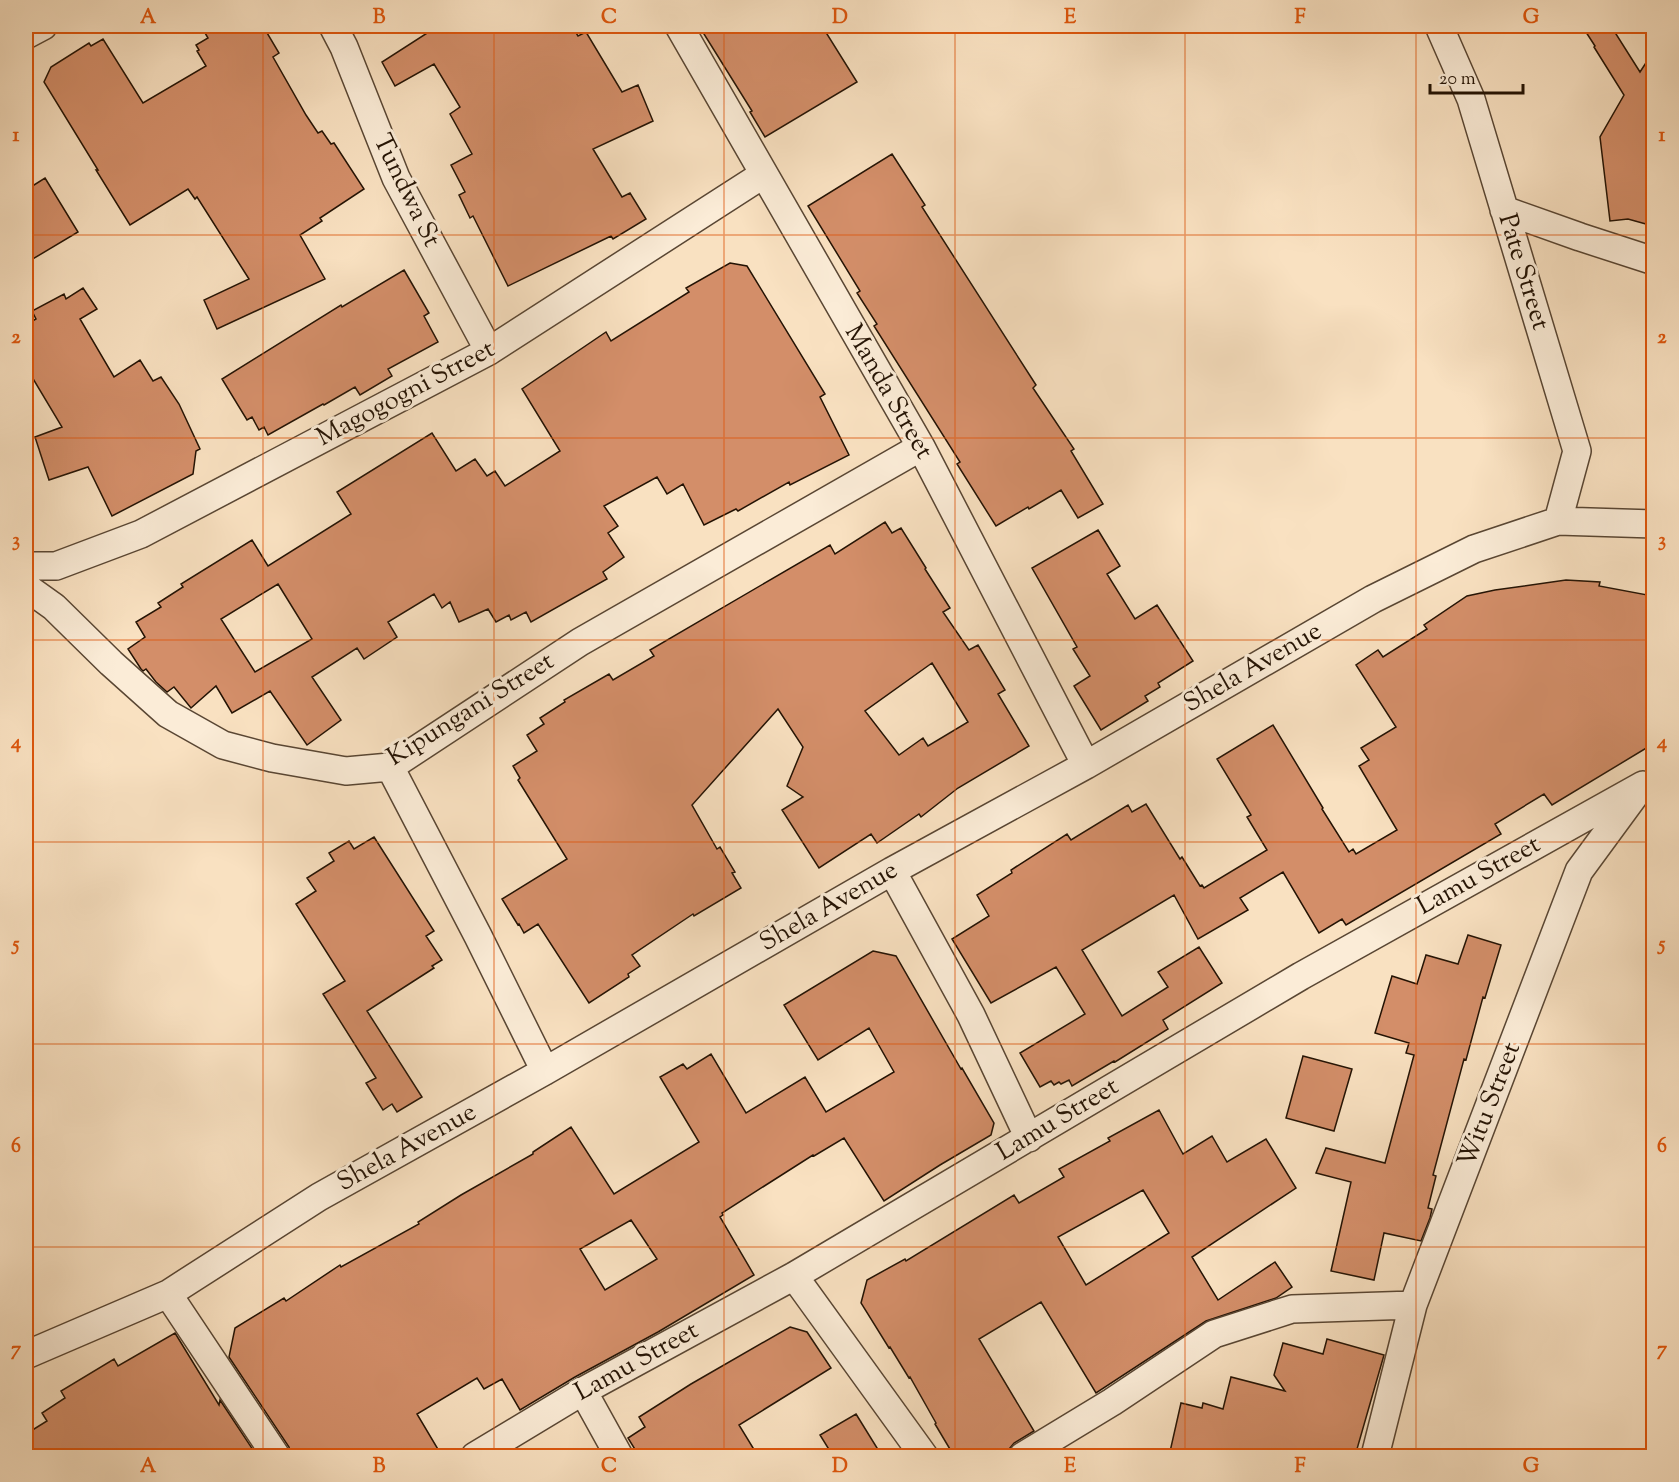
<svg xmlns="http://www.w3.org/2000/svg" width="1679" height="1482" viewBox="0 0 1679 1482" font-family="'Sorts Mill Goudy',serif">
<style>
.building{fill:#d38e69;stroke:#241304;stroke-width:1.5;fill-rule:evenodd}
.lines{fill:none;stroke-linecap:round;stroke-linejoin:round}
.street-casing{stroke:#594633;stroke-width:30}
.street{stroke:#fbecd7;stroke-width:27}
.grid{fill:none;stroke:#de560c;stroke-width:1.5;stroke-opacity:0.55}
.labels{text-anchor:middle;dominant-baseline:central;stroke-width:6;stroke-linejoin:round;paint-order:stroke}
.street-label{font-size:26px;fill:#241304;stroke:#fbecd7}
.neatline{fill:none;stroke:#de560c;stroke-width:2}
.grid-label{font-size:20px;text-anchor:middle;font-weight:bold;fill:#de560c}
</style>
<rect width="100%" height="100%" fill="#f9e1c1"/>
<filter id="stains"><feTurbulence type="fractalNoise" baseFrequency=".00333" numOctaves="4"/><feColorMatrix values="0 0 0 0 .2 0 0 0 0 .09 0 0 0 0 .02 0 0 0 .5 -.17"/></filter>
<radialGradient id="worn" r=".72"><stop offset=".6" stop-color="#630" stop-opacity="0"/><stop offset="1" stop-color="#630" stop-opacity=".3"/></radialGradient>
<path class="building" d="M201,26H263L279,53L273,57L306,115L318,133L322,131L331,144L334,143L364,189L320,218L322,221L300,235L325,279L217,329L204,300L249,279L197,197L195,199L188,189L130,225L96,170H98L44,82L51,67L89,43L91,46L103,39L143,103L206,66L197,51L199,50L196,45L208,38Z
M438,26H572L578,36L586,32L622,92L638,85L653,121L593,149L622,197L630,193L646,219L613,239L611,236L508,286L473,216L470,218L459,195L465,192L451,165L472,154L450,114L460,107L434,64L395,86L382,62Z
M699,26H822L857,82L765,137L750,112L752,111Z
M1582,26H1611L1640,72L1653,52V226L1628,219L1610,221L1600,137L1624,95L1594,47L1595,46Z
M892,154L925,205L922,207L1036,385L1033,388L1074,449L1071,451L1103,504L1078,518L1061,490L1029,509L1028,507L996,526L957,464L960,462L874,326L877,324L857,293L860,291L808,206Z
M45,178L78,232L26,263V190Z
M730,263L747,266L825,394L820,397L849,455L790,485L789,482L738,511L736,509L704,525L683,484L667,494L657,477L604,506L618,526L608,533L624,557L603,572L607,579L531,622L526,612L511,620L509,615L496,622L488,609L459,622L450,602L442,608L434,594L388,622L397,637L364,659L357,648L312,677L341,720L307,745L270,691L232,713L216,686L191,708L174,687L167,692L156,682L146,669L143,671L141,669L128,649L145,637L136,622L161,607L158,603L183,587L181,584L252,540L268,566L351,514L337,492L432,433L456,471L475,459L487,476L495,471L505,486L560,451L522,389L606,332L611,341L689,292L686,288ZM278,584L312,639L255,672L221,619Z
M404,270L429,313L424,316L438,342L388,369L392,376L360,395L355,387L324,405L323,404L268,435L264,427L259,430L252,417L247,420L222,379L341,305L342,307Z
M83,288L97,309L80,319L114,377L140,360L153,381L161,377L179,404L200,449L196,451L193,474L112,516L88,467L49,480L35,437L62,427L26,367V325L36,319L32,311L64,294L66,299Z
M885,522L892,533L901,528L926,568L925,569L950,608L943,612L969,650L978,645L1005,690L998,694L1029,746L958,788L921,817L919,814L877,843L871,834L819,868L782,810L803,797L787,786L803,747L778,709L692,805L717,849L720,847L735,872L732,873L741,888L694,916L693,914L632,955L640,966L628,974L629,977L589,1003L538,924L524,933L519,924L518,925L502,899L567,859L518,780L520,778L513,766L537,751L527,735L544,724L540,718L565,702L564,700L609,674L613,680L654,656L650,650L830,545L835,554ZM932,663L968,722L928,746L923,738L899,755L865,711Z
M1098,530L1120,566L1107,574L1135,619L1157,605L1193,661L1158,683L1160,687L1145,696L1148,701L1101,730L1074,686L1090,676L1073,649L1077,647L1032,568Z
M1566,580L1600,582L1599,586L1653,596V744L1552,805L1544,794L1495,824L1501,834L1346,925L1342,919L1319,933L1283,872L1240,898L1248,910L1198,939L1174,895L1082,950L1122,1016L1168,987L1158,972L1199,947L1222,983L1163,1020L1168,1029L1115,1062L1114,1061L1072,1086L1069,1080L1061,1084L1059,1082L1054,1085L1051,1081L1040,1087L1020,1053L1085,1014L1056,967L991,1003L952,939L989,916L977,895L1012,873L1011,870L1067,834L1071,840L1128,805L1132,812L1146,804L1180,859L1182,857L1200,886L1202,885L1204,888L1267,850L1247,817L1251,815L1217,759L1273,725L1323,808L1322,809L1349,852L1353,849L1356,854L1397,830L1359,766L1369,760L1361,748L1396,727L1356,665L1378,650L1383,657L1427,629L1424,625L1467,596L1495,590Z
M374,837L434,931L426,936L442,960L432,966L434,968L367,1011L422,1097L397,1112L392,1104L383,1110L366,1083L376,1078L323,994L345,981L296,904L316,891L307,878L334,861L329,853L349,841L354,849Z
M1468,935L1501,945L1485,998L1483,997L1466,1060L1464,1059L1433,1175L1436,1176L1428,1208L1432,1209L1430,1218L1421,1241L1384,1233L1374,1280L1331,1271L1351,1182L1316,1173L1326,1148L1385,1163L1414,1055L1406,1053L1409,1043L1375,1033L1392,976L1417,984L1426,955L1458,964Z
M873,951L896,956L961,1069L962,1068L994,1123L991,1135L940,1165L884,1201L844,1138L814,1156L813,1155L722,1213L723,1215L720,1217L754,1275L658,1332L575,1377L520,1410L502,1379L484,1389L477,1378L417,1414L442,1456H291L289,1447L229,1357L235,1328L284,1298L286,1301L340,1265L341,1267L419,1224L418,1222L461,1195L533,1154V1152L571,1127L614,1194L699,1142L660,1077L683,1064L687,1069L711,1054L746,1113L805,1077L826,1112L894,1072L869,1028L818,1060L784,1005ZM631,1220L657,1259L605,1290L580,1249Z
M1303,1056L1352,1069L1334,1131L1286,1118Z
M1159,1110L1183,1154L1212,1136L1227,1162L1266,1139L1296,1188L1192,1257L1218,1300L1275,1262L1292,1287L1276,1298L1206,1321L1096,1393L1041,1302L979,1339L1034,1431L1014,1443L1009,1449L1007,1456H954L935,1424L936,1423L910,1377L909,1378L890,1347L889,1348L861,1303L867,1280L905,1259L906,1261L1014,1195L1019,1203L1064,1177L1059,1169L1110,1141L1108,1138ZM1143,1190L1169,1233L1086,1285L1058,1237Z
M790,1327L807,1332L831,1368L739,1425L758,1456H639L628,1438L645,1427L639,1417L691,1384Z
M175,1333L219,1405L220,1400L257,1456H35L26,1440V1434L47,1421L42,1413L65,1398L61,1391L114,1359L118,1366Z
M1327,1339L1384,1355L1355,1456H1169L1181,1403L1202,1408L1203,1403L1223,1409L1231,1377L1285,1391L1274,1375L1283,1343L1323,1354Z
M856,1414L882,1456H833L820,1435Z"/>
<g class="lines">
<g class="street-casing">
<path id="street" d="M333,26L344,47L396,178L489,351
M679,26L921,447L1086,765
M1439,26L1471,99L1577,451L1558,521
M26,35L43,26
M1504,210L1580,237L1654,261
M26,566H56L141,534L489,351L764,174
M26,587L54,607L111,663L168,714L223,745L272,758L346,771L390,767L580,642L921,447
M390,767L478,936L545,1071
M892,871L971,1015L1029,1138
M794,1276L924,1456
M168,1294L276,1456
M26,1355L168,1294L319,1197L545,1071L892,871L1086,765L1373,599L1474,549L1558,521L1654,524
M583,1391L619,1456
M475,1456L583,1391L794,1276L1301,976L1643,785
M1023,1456L1112,1402L1214,1334L1292,1309L1413,1305
M1375,1456L1413,1305L1579,871L1637,792"/>
</g>
<use href="#street" class="street"/>
</g>
<path class="grid" d="M263,26V1456M494,26V1456M724,26V1456M955,26V1456M1185,26V1456M1416,26V1456M26,235H1654M26,438H1654M26,640H1654M26,842H1654M26,1044H1654M26,1247H1654"/>
<g class="labels">
<g class="street-label">
<text transform="translate(406 191) rotate(64)">Tundwa St</text>
<text transform="translate(1523 272) rotate(73)">Pate Street</text>
<text transform="translate(888 392) rotate(60)">Manda Street</text>
<text transform="translate(406 394) rotate(-28)">Magogogni Street</text>
<text transform="translate(1253 668) rotate(-30)">Shela Avenue</text>
<text transform="translate(471 710) rotate(-32)">Kipungani Street</text>
<text transform="translate(1479 876) rotate(-29)">Lamu Street</text>
<text transform="translate(829 907) rotate(-30)">Shela Avenue</text>
<text transform="translate(1490 1105) rotate(-69)">Witu Street</text>
<text transform="translate(1058 1120) rotate(-31)">Lamu Street</text>
<text transform="translate(407 1148) rotate(-29)">Shela Avenue</text>
<text transform="translate(637 1362) rotate(-29)">Lamu Street</text>
</g>
</g>
<rect width="1679" height="1482" fill="none" stroke="#f9e1c1" stroke-width="66"/>
<path d="M1430 84v9h93v-9" fill="none" stroke="#241304" stroke-width="3"/>
<text x="1439" y="84" font-size="18" fill="#241304" stroke="#fbecd7" stroke-width="4.5" paint-order="stroke">20 m</text>
<rect x="33" y="33" width="1613" height="1416" class="neatline"/>
<g class="grid-label">
<text x="148" y="23">A</text>
<text x="379" y="23">B</text>
<text x="609" y="23">C</text>
<text x="840" y="23">D</text>
<text x="1070" y="23">E</text>
<text x="1300" y="23">F</text>
<text x="1531" y="23">G</text>
<text x="16" y="141">1</text>
<text x="1662" y="141">1</text>
<text x="16" y="343">2</text>
<text x="1662" y="343">2</text>
<text x="16" y="546">3</text>
<text x="1662" y="546">3</text>
<text x="16" y="748">4</text>
<text x="1662" y="748">4</text>
<text x="16" y="950">5</text>
<text x="1662" y="950">5</text>
<text x="16" y="1152">6</text>
<text x="1662" y="1152">6</text>
<text x="16" y="1355">7</text>
<text x="1662" y="1355">7</text>
<text x="148" y="1472">A</text>
<text x="379" y="1472">B</text>
<text x="609" y="1472">C</text>
<text x="840" y="1472">D</text>
<text x="1070" y="1472">E</text>
<text x="1300" y="1472">F</text>
<text x="1531" y="1472">G</text>
</g>
<rect width="100%" height="100%" filter="url(#stains)"/>
<rect width="100%" height="100%" fill="url(#worn)"/>
</svg>
